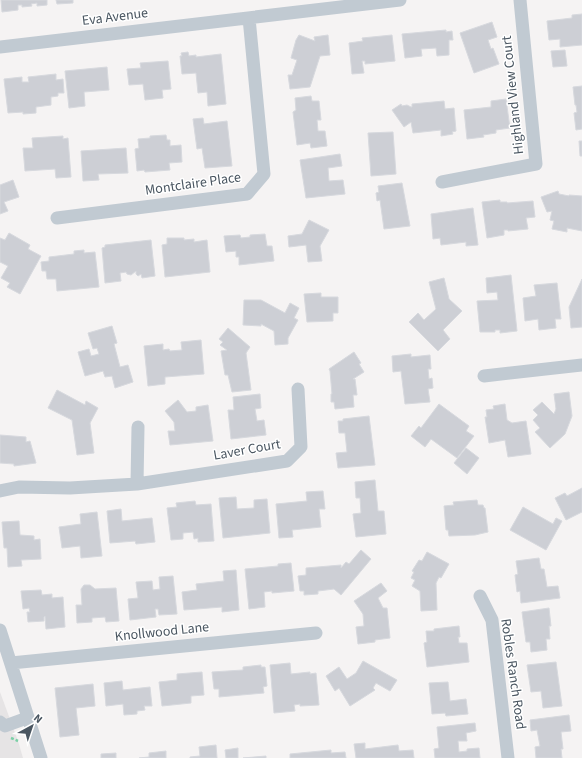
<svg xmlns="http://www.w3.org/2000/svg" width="582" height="758" viewBox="0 0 582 758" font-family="'Source Sans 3',sans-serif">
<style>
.education{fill:#e6e4e5}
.building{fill:#cdcfd5;stroke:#d7d9de}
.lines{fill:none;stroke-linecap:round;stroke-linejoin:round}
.path{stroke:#7ad0a6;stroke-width:2.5;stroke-dasharray:3 2;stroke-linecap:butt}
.minor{stroke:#c1cad2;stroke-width:13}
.labels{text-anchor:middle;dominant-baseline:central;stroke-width:3;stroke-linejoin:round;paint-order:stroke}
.street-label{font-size:14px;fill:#4a5661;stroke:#fff}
</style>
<rect width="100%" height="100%" fill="#f5f3f3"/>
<path class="education" d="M0,692L18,741L23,758H0Z"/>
<path class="building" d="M1,0H47V5L37,6V3L31,4L32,6L22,7V5H18V10L2,12Z
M56,0H73V3L57,4Z
M582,14V45L560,47V39L549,40L547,21L572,18V15Z
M492,22L497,37L488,40L491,49L493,48L499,64L474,73L460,33Z
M446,30V32L452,31L453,40H449V55L437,56L436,48L421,49L422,56L405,58L402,34Z
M299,35L315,41L314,37L328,35L330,55L320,56L310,87L290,89L288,75H292L297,60L291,58L296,40Z
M392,35L395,61L365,64V61H362L364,73L352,74L349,43L363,41L362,38Z
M565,50L567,66L553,67L551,51Z
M188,52L189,56L196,55V57L221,54L226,104L208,106L207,92L198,93L196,73L182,74L180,56H182L181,53Z
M168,61L171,89L162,90L163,98L145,100L143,84L129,85L127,69L141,68L140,63Z
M107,67L109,90L84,92L85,106L69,108L65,71Z
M56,74V80L63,79L64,93H58V96L51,97V105L36,107V113L23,114V112L8,113L4,79L22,77V82H29L28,77Z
M582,86V129L576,130L574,113L577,112L576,105H575L573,87Z
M311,96L312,101H319L321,120H317L318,131H325L327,146L311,148L310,143L297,145L293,112L296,110L295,98Z
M506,99L510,128L496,130V133L483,135L484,137L467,139L464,110L491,107V101Z
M444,101L445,109L454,108L456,131L452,132L453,134L441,136V130L413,133L411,122L404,127L392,110L401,104L402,106L407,105L411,107H412V104Z
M203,118L204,124L227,121L232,166L205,168L202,148L197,149L193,119Z
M393,132L396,174L371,176L368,133Z
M166,135L167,140H170V146L181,145L182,162L169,163L170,170L145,172L144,170L137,171L135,149L139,148L138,139L150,138V136Z
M63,136V139L68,138L71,177L56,178L55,169L25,171L23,148H33L32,138Z
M579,141H582V156H580Z
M126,148L128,173L98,174L99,180L83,181L81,151Z
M340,154L342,166L328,168L329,181L343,180L345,194L306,198L300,160Z
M13,180L19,197L4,202L8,211L0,214V185Z
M402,183L410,226L384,229L380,200L377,201L376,193L379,192L378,186Z
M558,191L559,194L569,196V195L582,196V231L567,228V232L552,229L554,221L550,220L552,211L547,212L541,197Z
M500,200V202H507V203L533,201L535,217L526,218L528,229L508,231V230H504V235L487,238L482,202Z
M473,208L478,245L466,246V242L441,245L440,238L433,239L431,214Z
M309,220L329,230L320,246L322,261L308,262L306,245L289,247L288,236L302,234Z
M9,233L30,245L28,249L41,256L20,294L7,287L10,283L1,278L8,266L0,262V238L5,240Z
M265,234L267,246H272L274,261L239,265V257H236V251L226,252L224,236L240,235L241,238L250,237V235Z
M167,238H184V240L194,239V242L207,240L210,272L165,277L162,245L167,244Z
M151,240L155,276L142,278L141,274L138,276L136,274V271L131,275L127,274L126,272L120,273L121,281L105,283L102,248L105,247V245Z
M84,250V253L95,252L99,287L57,291L56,279H47L46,271H42L41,262L49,261V257L74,254V251Z
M511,275L517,331L500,333V330H495V332H480L477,301L498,300L497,292L487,293L486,278Z
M444,278L449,299L462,311L443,330L450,339L438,351L409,322L418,313L424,320L436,309L429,282Z
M582,279V327L571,328L569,307Z
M557,283L561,319H555L556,328L539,330L538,319L525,321L523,298L536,296L534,285Z
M321,293V297H338V313H333V321L307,322L304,294Z
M244,300H261L285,313L290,303L299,308L294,318L298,320L288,338V344L275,345L274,331L261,324V326L243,325Z
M112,326L117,343L114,344L120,367L128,365L133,382L115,388L112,376L105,377L103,371L85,376L78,352L89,349L91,356L99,354L97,348L93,349L88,333Z
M228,328L250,347L246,353L251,390L232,392L228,375H225L221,351L227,350L220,345L223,342L219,339Z
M201,340L204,374L165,377V384L148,386L144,346L163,344V350L169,349L170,351L182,350L181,342Z
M354,352L361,363L359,364L364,372L353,379H355L357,395H353L354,407L335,409L334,402H331V394H332L330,371L329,369Z
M411,354V357L430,355L431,369H428L429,379L432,378L433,388L428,389L430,402L405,404L401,371L393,372L392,356Z
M57,390L85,405L86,401L98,408L90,423L94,453L77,455L72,420L48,408Z
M569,392L572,416L565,434L550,448L535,432L540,428L533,420L538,415L533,410L542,402L554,414L556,409L554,394Z
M260,394L261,408L255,409L257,421L264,420L266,435L231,439L228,410H234L233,397Z
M178,400L187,412L196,411V407L208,405L213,441L170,445L168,431H175L174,422L165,411Z
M439,404L469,426L466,431L474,436L457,458L431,439L425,447L411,436L419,426L421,428Z
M505,404L507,420L512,423L526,421L531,454L508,457L505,440L489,443L485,417H487L486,410L494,409L493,406Z
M369,416L375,465L338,468L336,453L347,452L345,433H339L338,421H343V419Z
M0,435L26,437V442L30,441L36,463L14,466V464L0,463Z
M466,448L479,458L467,474L454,463Z
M375,480L378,511H384L386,534L356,537L353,514L361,513L360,498H356L355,482Z
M582,488V512L566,520L555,498L565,493L567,496Z
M323,491L325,509H319L321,527L292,530L293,537L279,538L276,504L307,501L306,492Z
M236,497L237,509L254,508V500L267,499L270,533L223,538L219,498Z
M477,500L478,505H483L484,508H485L488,532L475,535L449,536L448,530H446L444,506L454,505L453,502Z
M195,501L196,505L211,504L214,541L198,542V538L194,539L193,532L183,533V539L171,540L167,508L177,507L176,503Z
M523,507L553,524L556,518L562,521L546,550L510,530Z
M121,509L122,521L152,518L155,542L136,544L135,541L110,543L107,511Z
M97,512L102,556L81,558L80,546L62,548L59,527L81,524L80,514Z
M19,521L20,535L34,536V540L40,539L41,559L21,560L22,566L8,567L7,548H4L2,522Z
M361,550L371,559L341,595L334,589L318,591V594L304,595V591H300L298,576L306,575V568L341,565V568L346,562L349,564Z
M427,552L449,564L441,578L439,577L436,583L437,610L421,611L420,591L412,586L415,580L411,578L414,572L412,571L419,560L422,561Z
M539,558L541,569H544L547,587L558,586L560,598L521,603L520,591L517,592L515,575L518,574L516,561Z
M291,563L294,591L272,593V591L264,592L265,607L249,609L245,569L278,566V564Z
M236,570L239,610L222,612V607L184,610L182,592L197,590L196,584L224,581L223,571Z
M173,576L177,614L159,615L158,609H155L156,617L130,620L128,599L138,598L136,582L152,581L153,590L160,589L159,577Z
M381,583L387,591L378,598L383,608H387L390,638L375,640V642L358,644L356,627L364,626L363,614L354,601Z
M84,585H90L95,589L116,588L119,621L106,622L105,617L92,618V622L77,623L76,605H82L81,589Z
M41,590L42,595L52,594V598L63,597L65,627L46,629L45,616L44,617V621L28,622L27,612H30L29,608L23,609L21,591Z
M549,608L551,626H549L550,639H546L547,650L531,652L530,642H526L522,612Z
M459,626L460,637H458L459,643H467L469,662L427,667L424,643L427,642L426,631H434V629Z
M363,661L397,680L390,691L376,683L373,688L375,690L350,706L339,688L335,691L326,676L339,667L347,679L356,673Z
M556,662L562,706L543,708L541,691L531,692L527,665Z
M290,663L291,674L310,672V674L316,673L319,705L300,706V704L294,705L295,711L274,713L270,665Z
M261,665V667H265L267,686L263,687L264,693L219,697V689H214L212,672L243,670V667Z
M202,672L204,695L191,696V703L162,706L159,682L177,680V674Z
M122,681L123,690L150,687L152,706H144L145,710L137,711V714L124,715L123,704L106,706L104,683Z
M448,682L450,701L466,699L468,714L446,716L445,713L432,714L429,683Z
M93,684L95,706L76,708L79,735L60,737L55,688Z
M569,715L571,731L561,732L563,749H561L562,758H536L535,747L540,746L537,730L531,731L530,720Z
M475,723L476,731L466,733L467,741H458L459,752L467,751V749L479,748L480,758H435L434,749L439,748L437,727Z
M365,743V749L398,745L399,751L413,750L414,758H356L354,744Z
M216,745L217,758H190V757L200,756L199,747Z
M238,748V758H226L225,750Z
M331,750V753L345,752L346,758H290V754Z
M166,751V758H139L149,757V753Z
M116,753V758H101V754Z
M266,756V758H243Z"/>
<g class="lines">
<path class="path" d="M11,738L18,741"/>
<path class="minor" d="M0,47L400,0
M442,182L536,164L520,0
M57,218L247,194L264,174L249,18
M484,376L582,365
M137,484L138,427
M0,491L19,487L70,488L137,484L287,461L301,447L298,389
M480,596L492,620L508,758
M0,630L41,758
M11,663L316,633
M0,722L5,726L27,718"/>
</g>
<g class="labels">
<g class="street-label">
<text transform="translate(115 17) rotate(-7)">Eva Avenue</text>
<text transform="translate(513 95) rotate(-96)">Highland View Court</text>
<text transform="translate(193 184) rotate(-8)">Montclaire Place</text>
<text transform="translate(247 450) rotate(-10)">Laver Court</text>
<text transform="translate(162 632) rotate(-6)">Knollwood Lane</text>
<text transform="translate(513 674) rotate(82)">Robles Ranch Road</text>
</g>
</g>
<g transform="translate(32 726) rotate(40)" stroke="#ffffff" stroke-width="3" paint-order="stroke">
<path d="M0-3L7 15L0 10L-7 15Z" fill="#4a5661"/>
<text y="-6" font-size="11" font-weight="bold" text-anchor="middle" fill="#4a5661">N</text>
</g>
</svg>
